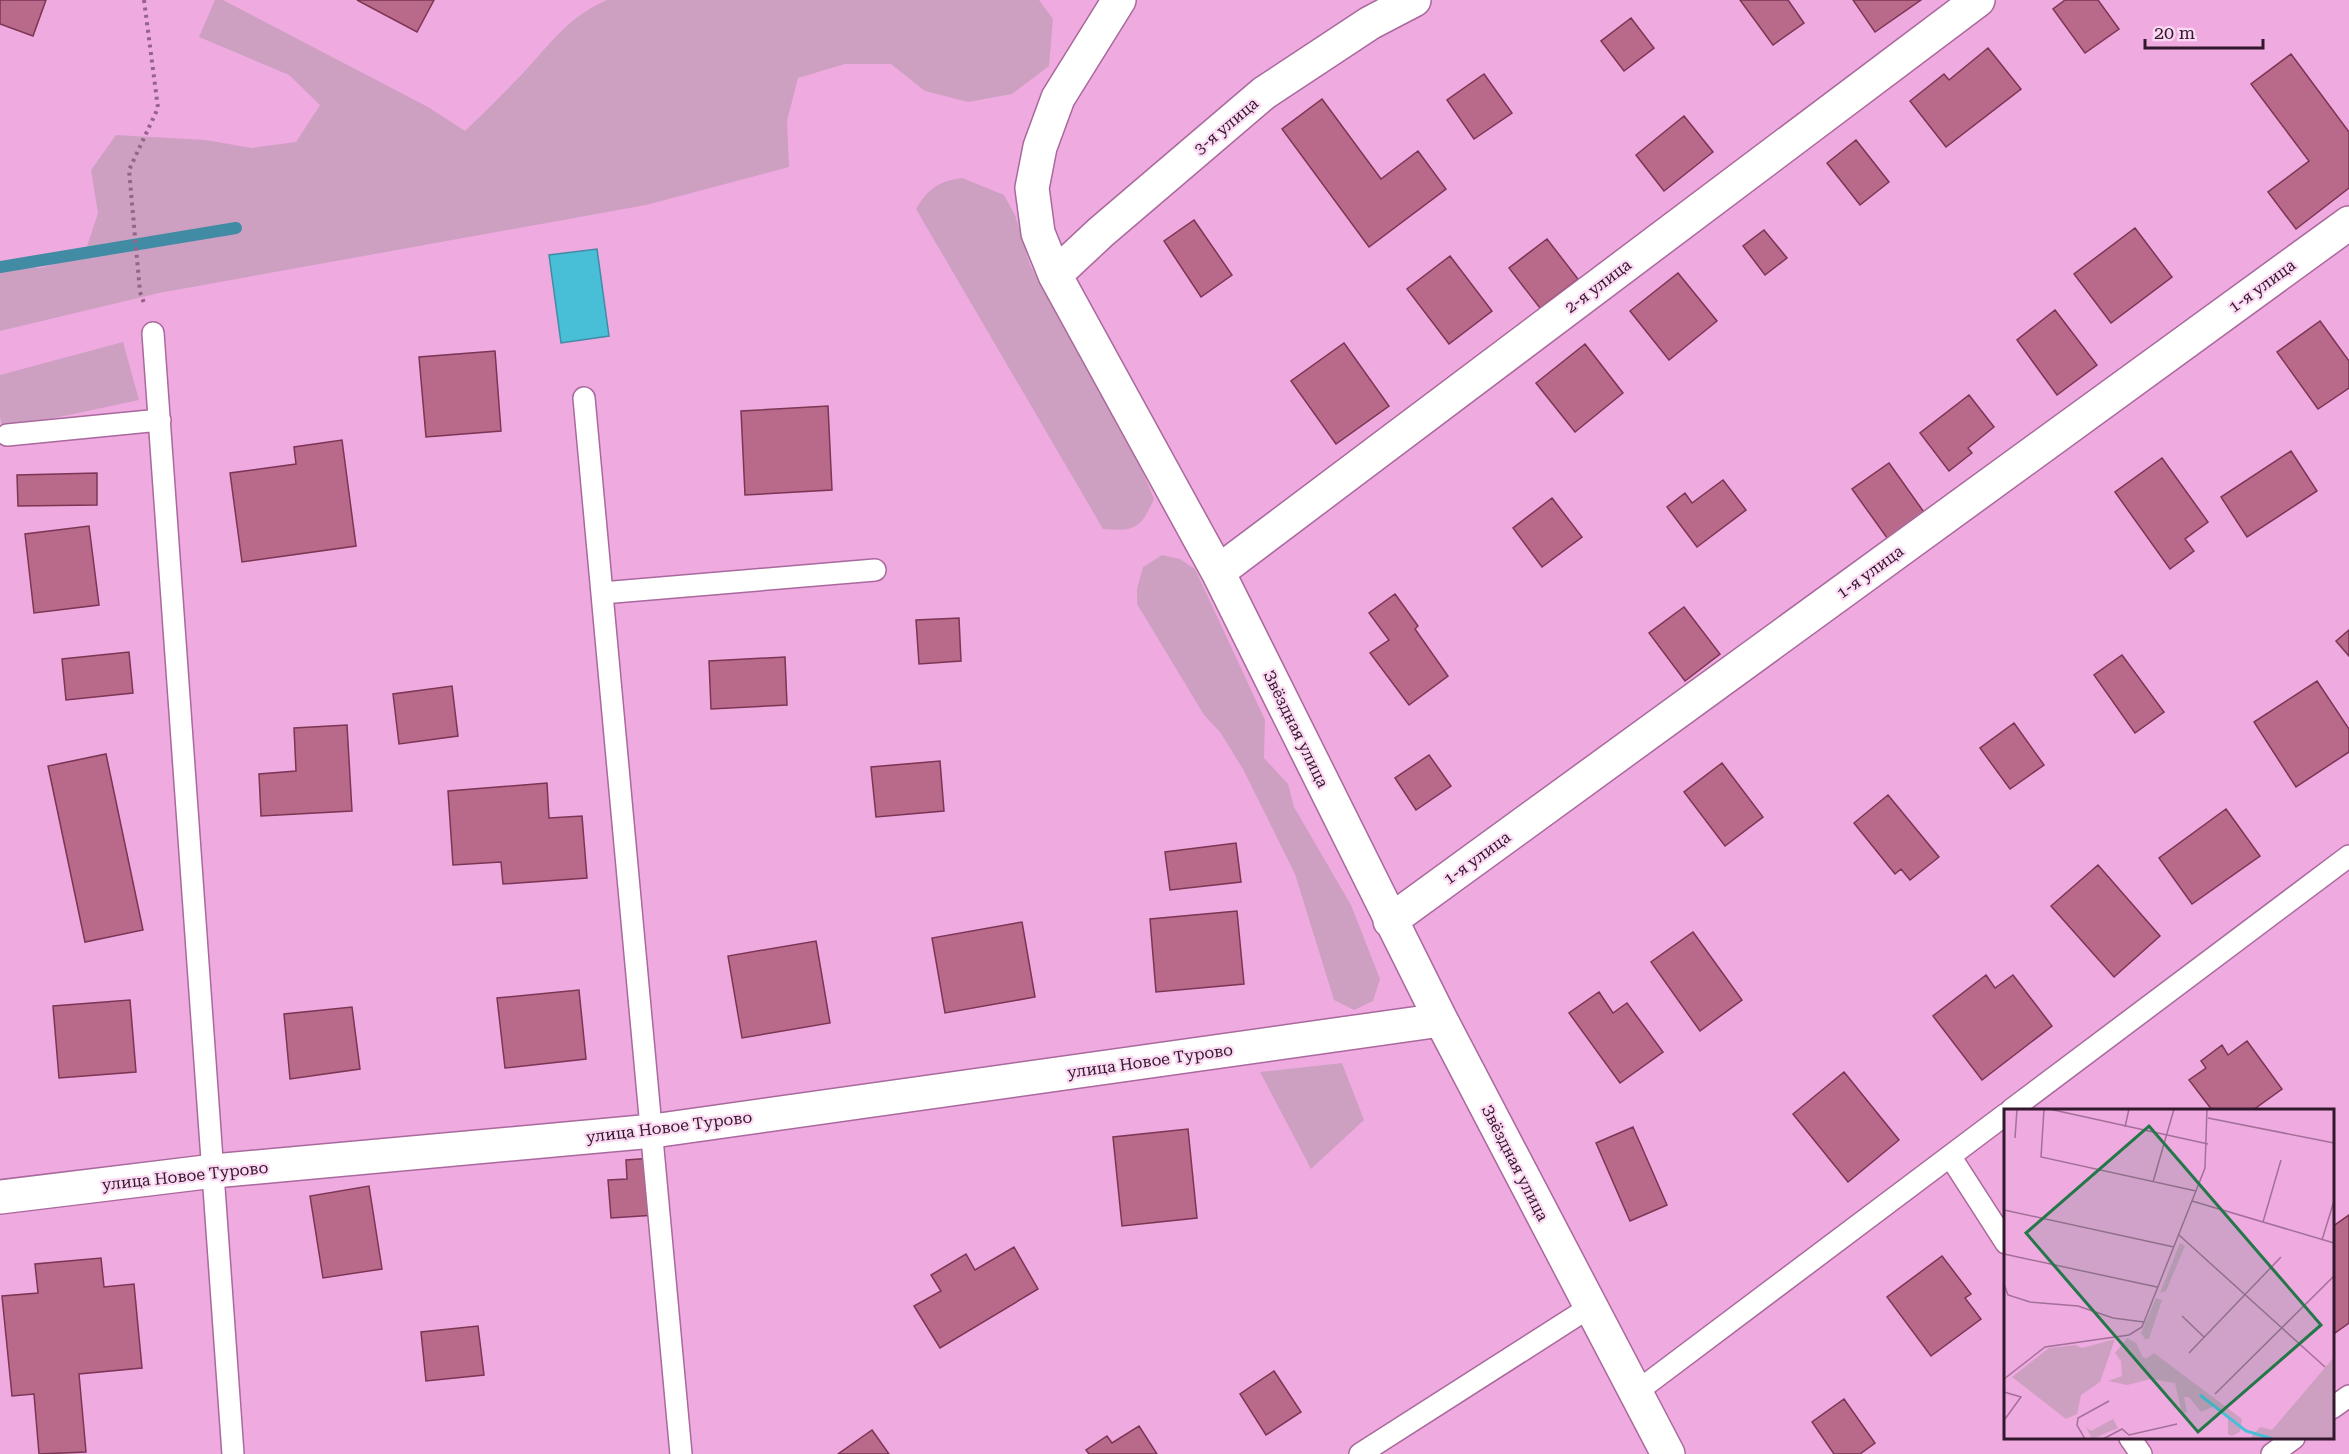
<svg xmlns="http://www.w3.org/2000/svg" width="2349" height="1454" viewBox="0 0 2349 1454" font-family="'Roboto Serif',serif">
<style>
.green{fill:#cda0c2}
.water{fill:#48bed7;stroke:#418ca4;stroke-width:1.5}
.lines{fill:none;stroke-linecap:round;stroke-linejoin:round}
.stream{stroke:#418ca4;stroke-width:12}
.building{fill:#b9698a;stroke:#7c3554;stroke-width:1.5}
.lane-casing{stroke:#a9699c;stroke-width:24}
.street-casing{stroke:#a9699c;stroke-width:36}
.path{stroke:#946389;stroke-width:4;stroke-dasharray:3 4.5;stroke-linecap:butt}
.lane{stroke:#fff;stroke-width:21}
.street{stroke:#fff;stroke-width:33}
.labels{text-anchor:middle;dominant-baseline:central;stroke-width:4.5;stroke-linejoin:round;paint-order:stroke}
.street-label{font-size:16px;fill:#32182d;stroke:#fcd8f3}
.inset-river{fill:none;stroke:#48bed7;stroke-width:3}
.inset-road{fill:none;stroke:#a37098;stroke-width:1.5}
.view{fill:#247749;fill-opacity:0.15;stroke:#247749;stroke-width:3}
.inset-edge{fill:none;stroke:#32182d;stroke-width:3}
</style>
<rect width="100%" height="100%" fill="#efaae0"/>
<path class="green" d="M215,0H223L428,107L465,131C485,112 505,92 524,72C552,42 568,17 607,0H1039L1053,19L1049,66L1012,94L968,102L925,91L891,64H845L798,78L787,121L789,167L646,205L159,293L0,331V264L40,268L84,256L98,213L91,170L116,135L206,140L251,148L296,142L320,105L289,75L199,37Z
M962,178L1004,195L1015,215L1030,265L1142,470L1154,499C1141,528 1135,532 1103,529L916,209C929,188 937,182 962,178Z
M123,342L139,400L3,429L0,417V375Z
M1162,555L1180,559L1195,569L1265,720L1264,758L1288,784L1294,807L1351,905L1380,979L1373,1001L1354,1010L1334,1000L1295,874L1243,769L1220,732L1204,715L1137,604V589L1143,567Z
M1342,1063L1364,1120L1311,1169L1260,1072Z"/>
<path class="water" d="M597,249L609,336L561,343L549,255Z"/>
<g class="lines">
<path class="stream" d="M0,267L236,228"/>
</g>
<path class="building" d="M0,0H46L33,36L0,24Z
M357,0H434L417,32Z
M1740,0H1788L1804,23L1773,45Z
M1853,0H1921L1875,32Z
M2065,0H2098L2119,29L2085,53L2053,9Z
M1631,18L1654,48L1624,71L1601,41Z
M1988,48L2021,89L1946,147L1910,101L1944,74L1949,80Z
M2291,54L2349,132V188L2296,229L2268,192L2309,161L2251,84Z
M1484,74L1512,113L1474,139L1447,100Z
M1322,99L1381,179L1418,151L1446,189L1369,247L1282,129Z
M1684,116L1713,152L1664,191L1636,155Z
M1856,140L1889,182L1860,205L1827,163Z
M1194,220L1232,275L1201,297L1164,241Z
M2135,228L2172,277L2111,323L2074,274Z
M1764,230L1787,258L1765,275L1743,246Z
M1547,239L1578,279L1540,308L1509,268Z
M1450,256L1492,311L1449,344L1407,289Z
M1678,273L1717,321L1669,360L1630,311Z
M2055,310L2097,365L2057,395L2017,340Z
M2320,321L2349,361V388L2318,409L2277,352Z
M1344,343L1389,406L1336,444L1291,381Z
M1585,344L1623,393L1575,432L1536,383Z
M495,351L501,431L426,437L419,357Z
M1969,395L1994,427L1968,448L1972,453L1949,471L1920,433Z
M828,406L832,490L745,495L741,411Z
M342,440L356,546L242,562L230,473L296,464L294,447Z
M2291,451L2317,491L2247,537L2221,497Z
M2162,458L2208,522L2185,539L2194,551L2170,569L2115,492Z
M1889,463L1926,515L1890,542L1852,489Z
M97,473V505L18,506L17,475Z
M1723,480L1746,510L1697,547L1667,507L1685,493L1692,503Z
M1552,498L1582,537L1542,567L1513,528Z
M89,526L99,605L34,613L25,534Z
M1395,594L1418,626L1415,629L1448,676L1409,705L1370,653L1389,640L1369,613Z
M1684,607L1720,654L1685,681L1649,633Z
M959,618L961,661L919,664L916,620Z
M2349,630V656L2336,641Z
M129,652L133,693L66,700L62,659Z
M2122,655L2164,712L2135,733L2094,675Z
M785,657L787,705L711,709L709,661Z
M2317,681L2349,729V752L2296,787L2254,722Z
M452,686L458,736L399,744L393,694Z
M2014,723L2044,765L2010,789L1980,748Z
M347,725L352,811L261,816L259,774L296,771L294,728Z
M106,754L143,930L85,942L48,766Z
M1429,755L1451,786L1416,810L1395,778Z
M940,761L944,811L876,817L871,767Z
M1722,763L1763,817L1725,846L1684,792Z
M547,783L549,818L582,816L587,878L503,884L501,862L453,865L448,791Z
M1888,795L1939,857L1910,880L1901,869L1895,874L1854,823Z
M2226,809L2260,856L2192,904L2159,858Z
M1236,843L1241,882L1170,890L1165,852Z
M2098,865L2160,936L2114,977L2051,906Z
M1237,911L1244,984L1156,992L1150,919Z
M1022,922L1035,997L945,1013L932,938Z
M1693,932L1742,1000L1700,1031L1651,962Z
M816,941L830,1023L742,1038L728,956Z
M1986,975L1995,988L2013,975L2052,1026L1982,1080L1933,1016Z
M579,990L586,1059L505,1068L497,998Z
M1599,992L1613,1013L1627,1003L1663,1052L1620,1083L1569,1013Z
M130,1000L136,1072L59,1078L53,1006Z
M352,1007L360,1069L290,1079L284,1014Z
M2247,1041L2282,1089L2253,1110H2212L2189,1080L2206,1068L2201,1061L2222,1045L2228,1055Z
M1844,1072L1899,1140L1848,1182L1793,1114Z
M1633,1127L1667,1205L1630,1221L1596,1143Z
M1188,1129L1197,1218L1122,1226L1113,1137Z
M652,1158L656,1215L611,1218L608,1180L627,1179L626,1160Z
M369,1186L382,1269L323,1278L310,1196Z
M2349,1215V1323L2332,1335V1227Z
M1014,1247L1038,1289L940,1348L914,1306L941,1291L931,1275L966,1254L975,1270Z
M1942,1256L1971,1294L1965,1298L1981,1319L1931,1356L1887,1297Z
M101,1258L104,1287L134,1284L142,1368L79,1374L86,1452L39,1454L34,1394L12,1396L2,1296L38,1293L35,1264Z
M478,1326L484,1375L426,1381L421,1332Z
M1274,1371L1301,1412L1266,1435L1240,1394Z
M1844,1399L1875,1443L1860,1454H1834L1812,1422Z
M1139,1426L1157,1454H1089L1086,1450L1107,1436L1112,1443Z
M872,1430L889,1454H838Z"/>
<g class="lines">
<g class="lane-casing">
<path id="lane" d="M153,333L233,1454
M584,398L681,1454
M7,435L160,420
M602,593L875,570
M2011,1110L2349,856
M1950,1156L2006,1243
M1635,1393L2006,1114
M2332,1408L2349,1396
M2130,1438L2141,1454
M1360,1454L1590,1307
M2272,1454L2294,1438"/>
</g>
<g class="street-casing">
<path id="street" d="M1119,0L1058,98L1040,147L1032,188L1038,233L1055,275L1218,572L1441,1020L1668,1454
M1055,275L1101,232L1264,93L1370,23L1414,0
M1218,572L1978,0
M1390,921L2349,223
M0,1197L214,1171L653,1131L1441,1020"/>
</g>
<path class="path" d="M144,0L158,108L129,170L140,292L144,303"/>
<use href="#lane" class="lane"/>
<use href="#street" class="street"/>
</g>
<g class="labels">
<g class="street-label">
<text transform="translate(1226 126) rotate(-40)">3-я улица</text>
<text transform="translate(1598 286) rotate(-37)">2-я улица</text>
<text transform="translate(2262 286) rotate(-36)">1-я улица</text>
<text transform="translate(1870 572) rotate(-36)">1-я улица</text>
<text transform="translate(1296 729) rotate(64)">Звёздная улица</text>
<text transform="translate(1477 858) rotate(-36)">1-я улица</text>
<text transform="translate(1150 1061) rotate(-8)">улица Новое Турово</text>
<text transform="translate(669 1127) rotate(-7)">улица Новое Турово</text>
<text transform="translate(1515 1163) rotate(63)">Звёздная улица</text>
<text transform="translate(185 1176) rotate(-6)">улица Новое Турово</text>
</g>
</g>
<g transform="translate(2004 1109)">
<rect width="330" height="330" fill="#efaae0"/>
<path d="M176,134L181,137L162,182L156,184ZM152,189L158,191L145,230H141L137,224ZM123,229L132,234L138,247L142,250L150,244L238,310L236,323L228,327L224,325V310L214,300L210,297L197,303L185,288H180L183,303L178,305L171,274L147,270L123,276L104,272L118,267L117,252L111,244ZM111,230L96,273L77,286L73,305L62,310L8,268L45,239L71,236L78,239ZM330,248V330H246L256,318L268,321ZM109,310L114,319L88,330L82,318L87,322Z" fill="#cda0c2"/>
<path class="inset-river" d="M196,286L242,322L269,330"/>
<path class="inset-road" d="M40,0L37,48L192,82M45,0L204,35M204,9L330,34M121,18L125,0M11,29L13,0M149,73L170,0M188,92L330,134M0,101L170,138M259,113L277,51M175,126L321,258M318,131L330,92M0,145L153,178M0,175L4,186L26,193L74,197L109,209L140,213M178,207L200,228M185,244L277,148M0,270L41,238L125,226L138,218L201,59L203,0M0,283L17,288L1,310M211,285L330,167M81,330L73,316L74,309L105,292M99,330L118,320L125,326L173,315"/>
<path class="view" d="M145,17L317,216L194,323L22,124Z"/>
<rect width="330" height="330" class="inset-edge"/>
</g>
<path d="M2145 39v9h118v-9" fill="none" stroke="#32182d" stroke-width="3"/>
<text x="2154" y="39" font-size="18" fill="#32182d" stroke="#fcd8f3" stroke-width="4.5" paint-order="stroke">20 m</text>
</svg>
